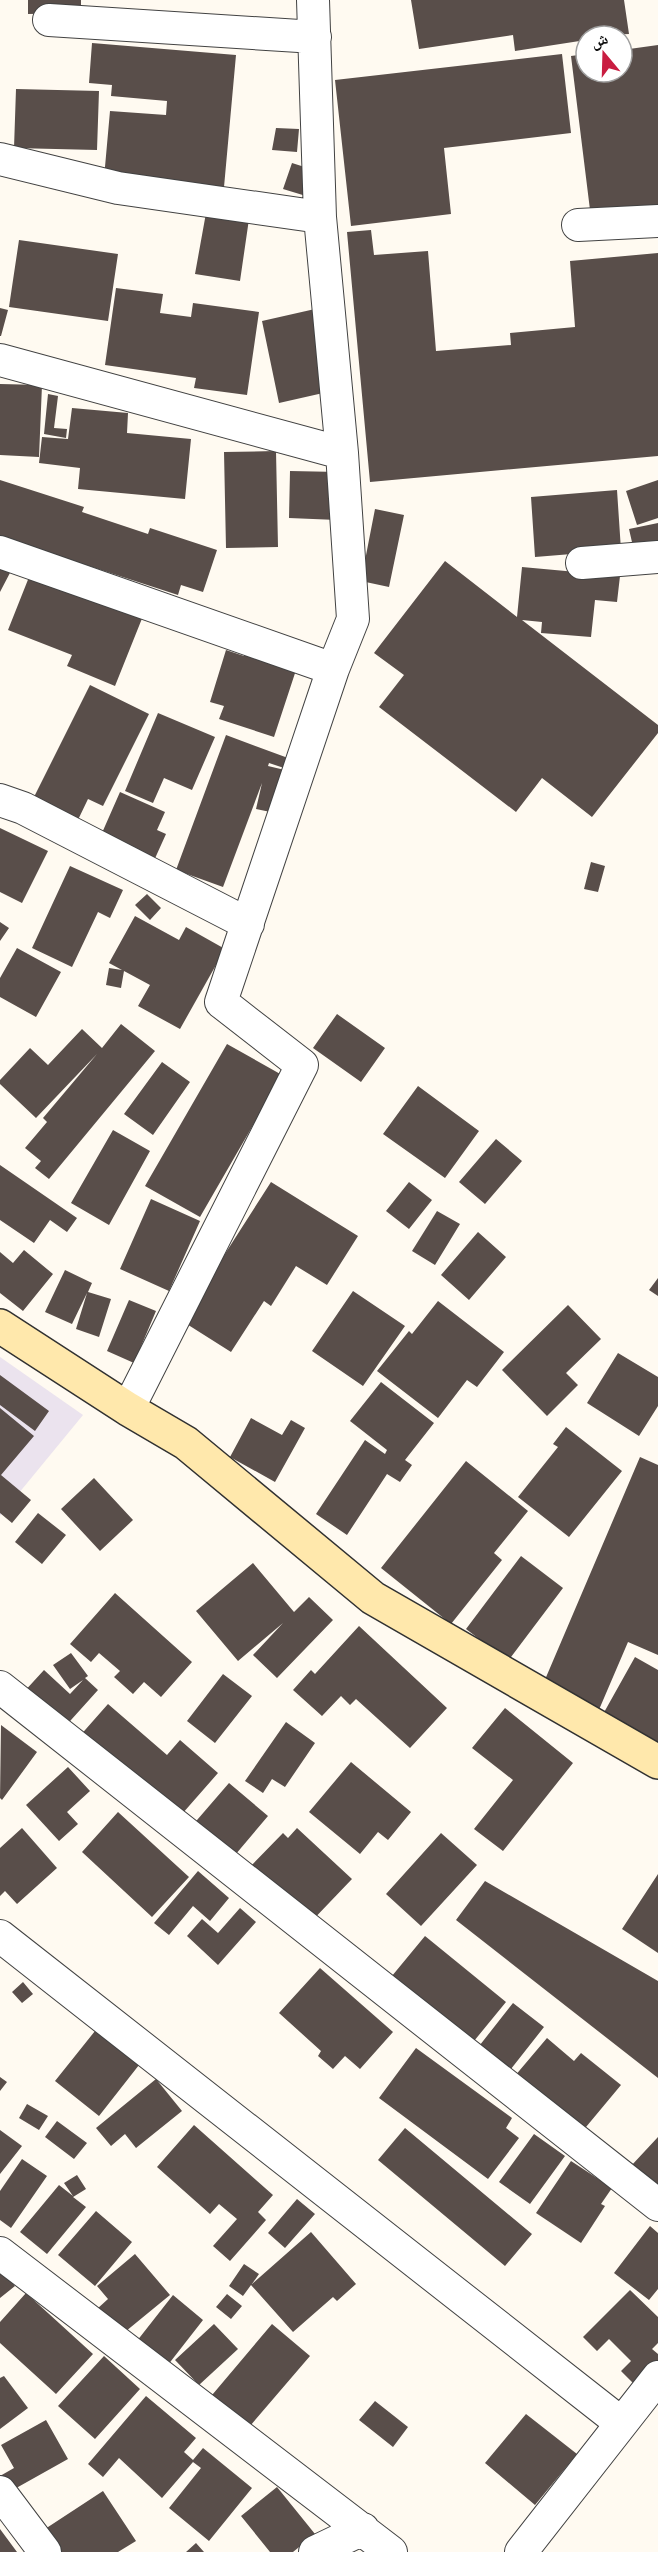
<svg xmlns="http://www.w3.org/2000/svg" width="658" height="2552" viewBox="0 0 658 2552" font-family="Lora,'Noto Naskh Arabic',serif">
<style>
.industrial{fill:#ebe3ee}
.building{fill:#594e4a}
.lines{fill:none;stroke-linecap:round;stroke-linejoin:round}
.minor-casing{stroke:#424242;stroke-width:34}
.secondary-casing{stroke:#313131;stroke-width:36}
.minor{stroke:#fff;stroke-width:32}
.secondary{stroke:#ffe8ac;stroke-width:33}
</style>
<rect width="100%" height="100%" fill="#fffaf1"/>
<path class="industrial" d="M0,1357L83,1415L0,1516Z"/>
<path class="building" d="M28,0H81V13L28,14Z
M411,0H624L629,34L586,36V40L515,51L513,35L419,49Z
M92,43L236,55L224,187L104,178L110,111L166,115L167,101L111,96L112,85L89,83Z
M658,45V209L591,218L571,56L586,54V72H622V50Z
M562,54L571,133L444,148L451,214L351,226L335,80Z
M16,89L99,91L97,150L14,148Z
M276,128L299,129L297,152L272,150Z
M292,163L314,170L306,196L283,189Z
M206,213L249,219L240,281L195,274Z
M371,230L374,255L428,251L436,351L511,345L510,333L575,327L570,261L658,253V456L370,482L347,232Z
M19,240L118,254L108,321L9,307Z
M116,288L163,294L160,313L191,317L193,303L259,312L247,395L194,388L196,378L105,365Z
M0,308L8,310L1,336H0Z
M315,309L332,391L279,403L262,321Z
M0,384L42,385L39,457L0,455Z
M48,394L58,396L54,428L67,429L66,438L44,434Z
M72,408L128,413L127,433L191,439L185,499L78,489L80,468L39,463L42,437L68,439Z
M276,451L278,547L226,548L224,452Z
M290,471L339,472L337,520L289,518Z
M0,480L84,507L82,512L148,534L150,528L217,550L203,592L181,585L178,595L0,537Z
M658,480V518L637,525L626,491Z
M617,490L621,550L535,557L531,497Z
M375,509L404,515L389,587L361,581Z
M658,523V546L634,551L629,529Z
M445,561L517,617L522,567L620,576L617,602L595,600L591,637L541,633L542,622L522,620L658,725V733L592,817L542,778L516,812L379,707L404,675L374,653Z
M0,563L12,569L0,592Z
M33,567L145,611L115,686L67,666L72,655L8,630Z
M248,644L299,661L274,737L219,719L224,706L210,702L226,650L244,656Z
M90,685L149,714L103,806L88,799L76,824L31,803Z
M158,713L215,737L192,790L164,778L153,803L125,791Z
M226,735L288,758L284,768L269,763L268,766L289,771L280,814L256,809L262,783L223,887L176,870Z
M120,792L165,812L157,830L166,834L152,865L98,842Z
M0,828L48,851L22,903L0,892Z
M591,862L605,866L598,892L584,889Z
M70,866L123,890L110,918L98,912L72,967L32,948Z
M147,894L161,908L150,920L135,905Z
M135,916L179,940L186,927L225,949L180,1029L138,1006L150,985L124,971L121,988L106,985L109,968L122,970L109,963Z
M0,922L9,928L0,941Z
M17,948L61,972L36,1017L0,997V978Z
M337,1014L385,1048L361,1082L313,1048Z
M121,1024L155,1051L49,1179L35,1168L41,1161L25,1148L47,1122L43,1118L97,1054L36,1118L0,1084V1080L30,1048L48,1065L82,1029L102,1048Z
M227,1044L282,1075L200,1217L145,1186Z
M162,1062L190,1082L153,1135L124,1114Z
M418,1086L479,1131L445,1178L383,1134Z
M113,1130L150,1151L109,1225L71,1203Z
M496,1139L522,1161L485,1204L459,1182Z
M0,1165L77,1218L67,1232L50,1220L34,1243L0,1220Z
M271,1182L358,1236L327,1285L296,1266L271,1306L264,1301L231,1352L182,1321Z
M409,1182L432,1200L409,1229L386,1211Z
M151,1199L200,1221L169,1291L120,1269Z
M437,1211L460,1224L435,1265L412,1251Z
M478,1232L506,1257L469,1300L441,1275Z
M24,1250L53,1274L23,1311L0,1293V1252L13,1263Z
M65,1270L92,1283L88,1292L111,1299L99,1337L76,1329L87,1293L72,1324L45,1312Z
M658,1278V1296L649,1290Z
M353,1291L405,1326L363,1386L312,1351Z
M129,1300L156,1311L134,1363L107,1351Z
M438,1301L504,1352L477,1387L467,1380L438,1418L377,1371L409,1331L412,1334Z
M568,1305L601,1339L566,1373L578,1385L547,1416L502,1370Z
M618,1353L658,1377V1406L639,1436L587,1403Z
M0,1375L49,1411L35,1431L0,1405Z
M381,1382L434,1423L405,1460L412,1465L400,1482L387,1474L347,1535L316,1514L365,1440L385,1454L387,1450L350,1421Z
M0,1408L34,1436L1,1475L31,1500L12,1523L0,1513Z
M251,1418L282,1435L291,1420L305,1428L275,1482L230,1457Z
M566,1427L622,1471L569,1537L518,1497L558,1447L553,1444Z
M640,1457L658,1465V1655L628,1642L598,1712L541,1689Z
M466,1461L528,1511L494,1553L502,1560L451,1624L381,1568Z
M94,1478L133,1520L100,1551L61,1509Z
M38,1513L66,1535L42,1564L15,1542Z
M521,1556L563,1588L508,1661L466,1629Z
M253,1563L294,1612L309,1597L333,1620L277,1678L253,1655L283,1623L238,1661L196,1611Z
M115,1593L192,1662L161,1697L144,1682L133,1694L114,1677L120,1671L99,1653L91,1662L70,1644Z
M359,1626L447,1708L410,1748L356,1699L350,1705L341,1696L322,1716L293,1690L311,1670L315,1674Z
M71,1653L88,1676L85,1678L98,1690L62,1730L22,1694L44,1670L70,1694L83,1680L70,1689L53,1665Z
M635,1657L658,1670V1752L602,1716Z
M223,1674L252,1696L215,1743L187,1721Z
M108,1704L167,1755L180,1740L218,1773L175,1822L78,1738Z
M505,1708L573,1763L503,1851L474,1829L513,1780L472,1748Z
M286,1722L315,1743L285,1787L272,1779L263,1793L245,1781Z
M1,1725L37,1752L2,1800L0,1798Z
M351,1762L411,1812L388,1840L378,1832L360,1854L309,1812Z
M68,1767L90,1791L67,1812L78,1824L59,1841L26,1805Z
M229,1783L268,1816L230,1861L191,1827Z
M118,1812L189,1877L152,1917L82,1852Z
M22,1828L57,1868L17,1904L5,1891L0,1896V1848Z
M297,1828L352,1879L307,1926L248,1869L283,1833L288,1838Z
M441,1833L477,1865L421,1926L386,1894Z
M198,1871L229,1898L210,1921L193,1906L169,1935L154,1923Z
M658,1874V1953L622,1929Z
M485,1881L658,1981V2078L456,1920Z
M240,1908L256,1922L218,1965L187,1936L202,1919L218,1933Z
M425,1936L506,2002L465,2052L387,1982Z
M320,1968L393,2032L360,2069L345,2056L333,2069L318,2056L321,2051L279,2013Z
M23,1982L33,1994L22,2003L12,1992Z
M513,2003L544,2027L507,2074L476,2050Z
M95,2031L139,2065L99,2116L55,2081Z
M547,2038L574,2061L581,2053L621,2085L581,2133L514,2077Z
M416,2048L512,2118L506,2128L519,2138L488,2179L379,2098Z
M0,2077L7,2082L0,2091Z
M156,2079L182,2111L136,2148L125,2134L111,2146L96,2128Z
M27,2104L48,2116L39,2130L19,2118Z
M57,2121L87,2143L74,2159L45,2137Z
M194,2125L273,2195L258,2212L266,2220L230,2261L213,2246L237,2219L219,2204L210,2214L157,2167Z
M405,2128L532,2234L505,2266L378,2160Z
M0,2130L22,2146L0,2174Z
M534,2134L565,2156L530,2204L499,2182Z
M658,2137V2189L631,2166Z
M22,2159L47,2176L11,2228L0,2220V2191Z
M571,2161L612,2188L601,2204L605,2206L581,2243L536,2213Z
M77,2175L86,2189L73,2197L86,2207L47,2254L20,2232L59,2185L73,2196L64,2183Z
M297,2199L315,2214L285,2248L268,2233Z
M96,2211L132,2242L95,2286L58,2255Z
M650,2226L658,2233V2289L649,2300L614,2273Z
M311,2232L356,2284L337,2301L333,2297L293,2332L251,2285L243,2296L229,2286L244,2264L259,2274L252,2284Z
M135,2254L170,2295L120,2336L97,2309L108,2299L97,2286Z
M0,2268L15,2286L0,2298Z
M630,2290L658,2317V2343L652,2349L658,2354V2363L636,2386L621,2371L631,2361L609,2339L597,2351L583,2337Z
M26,2293L93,2354L56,2394L0,2343V2322Z
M227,2294L242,2306L231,2319L216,2307Z
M173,2295L203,2320L164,2370L133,2346Z
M214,2324L238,2349L199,2385L175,2360Z
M272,2324L310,2356L244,2433L207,2401Z
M104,2356L140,2389L95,2439L58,2406Z
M4,2376L28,2408L0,2429V2378Z
M146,2396L196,2438L184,2452L193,2460L203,2448L252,2488L209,2541L169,2508L201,2468L193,2462L162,2498L119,2458L103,2477L88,2464Z
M375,2401L408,2427L393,2447L359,2420Z
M526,2414L577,2454L535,2505L485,2463Z
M46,2420L68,2459L2,2496L0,2476L14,2468L1,2445Z
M277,2487L315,2534L293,2552H270L241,2516Z
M103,2491L136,2541L118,2552H60L45,2529Z
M0,2529L17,2552H0Z
M196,2543L204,2552H186Z"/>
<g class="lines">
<g class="minor-casing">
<path id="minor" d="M49,20L315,37
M0,159L118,188L320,217
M578,225L658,221
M0,360L342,453
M0,552L333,669
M582,563L658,557
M0,800L23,808L248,924
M128,1409L302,1065L221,1002L333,669L353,619L342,453L320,217L313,0
M0,1687L658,2205
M0,1936L621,2423
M0,2253L391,2552
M0,2492L45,2552
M315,2552L363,2529
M521,2552L658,2377"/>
</g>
<g class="secondary-casing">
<path id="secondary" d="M0,1326L128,1409L186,1443L373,1598L658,1762"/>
</g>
<use href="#minor" class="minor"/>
<use href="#secondary" class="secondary"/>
</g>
<g transform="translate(604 54) rotate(341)"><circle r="28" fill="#ffffff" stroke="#9f9f9f" stroke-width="1.5"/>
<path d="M0-4.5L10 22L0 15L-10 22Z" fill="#c91d41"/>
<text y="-9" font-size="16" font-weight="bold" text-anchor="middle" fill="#0f0f0f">ش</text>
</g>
</svg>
